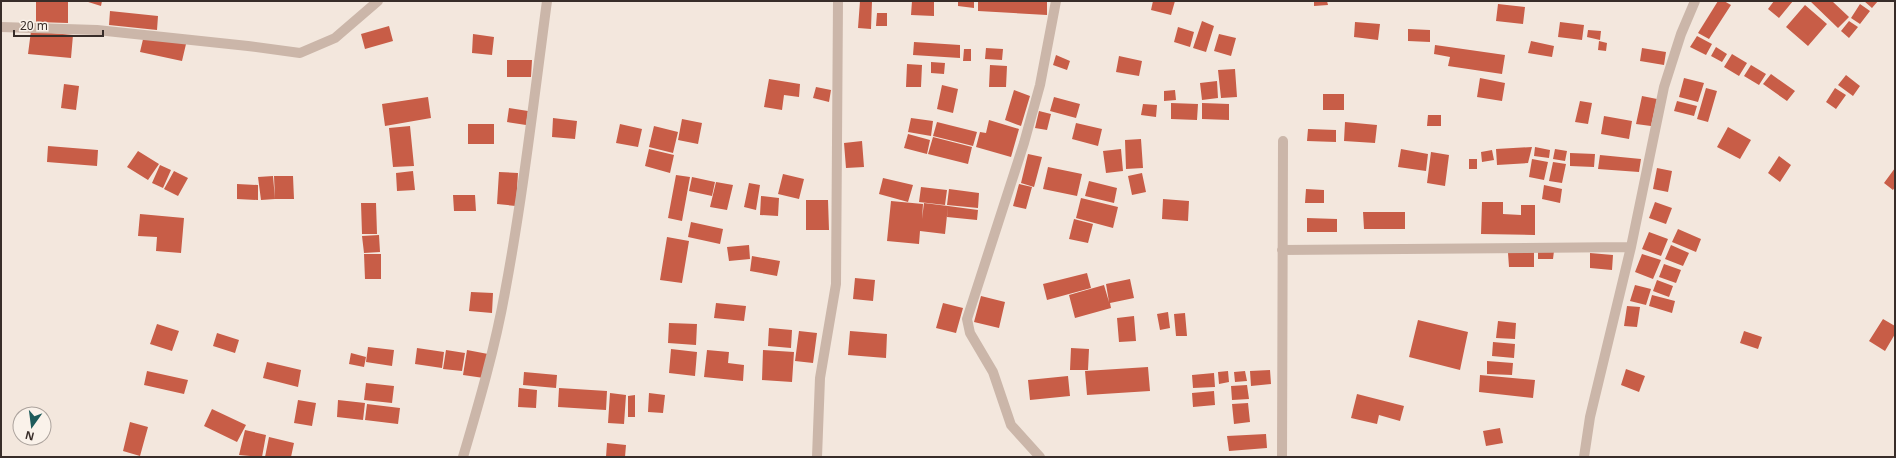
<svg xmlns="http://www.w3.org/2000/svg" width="1896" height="458" viewBox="0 0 1896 458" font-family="'Noto Sans',sans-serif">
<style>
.building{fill:#c85d47}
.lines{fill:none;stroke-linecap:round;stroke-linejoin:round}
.street{stroke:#cbb6a9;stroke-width:10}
</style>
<rect width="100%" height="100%" fill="#f3e7dd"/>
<path class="building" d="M36,1H68V23L36,22Z
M85,1H102L101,6Z
M860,1H872L871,29L858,28Z
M912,1H934V16L911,15Z
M958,1H974V8L958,6Z
M978,1L1047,2V15L978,11Z
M1153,1H1175L1171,15L1151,10Z
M1314,1H1327L1328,5L1314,6Z
M1718,1H1724L1731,5L1709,39L1698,33Z
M1774,1H1793L1779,18L1768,9Z
M1810,1H1832L1849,17L1838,28Z
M1864,1H1878L1872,8Z
M1498,4L1525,7L1523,24L1496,21Z
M1860,4L1870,11L1860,24L1851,18Z
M1805,5L1827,24L1808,46L1786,27Z
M110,11L158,16L157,30L109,25Z
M877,13H887V26H876Z
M1202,21L1214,26L1206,52L1193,48Z
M1849,21L1858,27L1849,38L1841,31Z
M1355,22L1380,24L1378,40L1354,37Z
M1560,22L1584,25L1582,40L1558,37Z
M389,26L393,41L365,49L361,34Z
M1178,27L1194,32L1190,47L1174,42Z
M1408,29L1430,30V42L1408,41Z
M1588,30L1601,31L1600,40L1587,37Z
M31,31L73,35L71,58L28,54Z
M473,34L494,37L492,55L472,53Z
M1219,34L1236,38L1231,56L1214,51Z
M144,35L186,44L182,61L140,52Z
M1697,36L1712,44L1706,55L1690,47Z
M1531,41L1554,46L1552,57L1528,53Z
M1599,41L1607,43L1606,51L1598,50Z
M914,42L960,45V58L913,55Z
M1435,45L1505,55L1502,74L1448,66L1450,57L1434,54Z
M1716,47L1727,54L1722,62L1711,56Z
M986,48L1003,49L1002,60L985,59Z
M1642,48L1666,52L1664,65L1640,61Z
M964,49H971V61H963Z
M1732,54L1747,63L1739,76L1724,67Z
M1056,55L1070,61L1067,70L1053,65Z
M1119,56L1142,61L1139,76L1116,72Z
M507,60H532L531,77H507Z
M931,62L945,63L944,74L931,73Z
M907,64L922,65L921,87H906Z
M990,65L1007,66L1006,87H989Z
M1751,65L1766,74L1759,85L1744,76Z
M1235,69L1237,97L1221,98L1218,70Z
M1771,74L1795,91L1787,101L1763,84Z
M1846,75L1860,86L1853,96L1838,85Z
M1480,78L1505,83L1502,101L1477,97Z
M1684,78L1704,83L1698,102L1679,97Z
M769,79L800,84L799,97L784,95L782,110L764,107Z
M1217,81L1218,98L1202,100L1200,83Z
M64,84L79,86L76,110L61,108Z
M942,85L958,89L953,113L937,109Z
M816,87L831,90L829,102L813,98Z
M1706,88L1717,91L1708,122L1697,119Z
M1835,88L1846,95L1836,109L1826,102Z
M1014,90L1030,96L1021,126L1005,120Z
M1175,90L1176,100L1164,101V91Z
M1323,94H1344V110H1323Z
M1642,96L1657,99L1651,126L1636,124Z
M428,97L431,118L385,126L382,104Z
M1054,97L1080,104L1076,118L1050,111Z
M1580,101L1592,103L1588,124L1575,122Z
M1677,101L1697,106L1694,116L1674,111Z
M1171,103L1198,104L1197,120L1171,119Z
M1202,103L1229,104V120L1202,119Z
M1143,104L1157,105L1156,117L1141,115Z
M509,108L528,111L526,125L507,122Z
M1039,111L1051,114L1047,130L1035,128Z
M1428,115H1441V126H1427Z
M1604,116L1632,121L1629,139L1601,134Z
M553,118L577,121L575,139L552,137Z
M911,118L933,121L931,136L908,132Z
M682,119L702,123L698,144L678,140Z
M989,120L1019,129L1011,157L976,147L980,132L986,133Z
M937,122L977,132L973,146L933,136Z
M1345,122L1377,125L1375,143L1344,141Z
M1076,123L1102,129L1098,146L1072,139Z
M468,124H494V144H468Z
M620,124L642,129L638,147L616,143Z
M410,126L414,166L393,167L389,128Z
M654,126L678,132L673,153L649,147Z
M1728,127L1751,140L1740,159L1717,147Z
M1308,129L1336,130V142L1307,141Z
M908,134L930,140L927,154L904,148Z
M933,137L972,147L968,164L928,154Z
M1141,139L1143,168L1126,169L1125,140Z
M862,141L864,167L846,168L844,143Z
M48,146L98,150L97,166L47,162Z
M1532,147L1528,163L1497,165L1496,149Z
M1535,147L1550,150L1549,158L1534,156Z
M649,149L674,155L670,173L645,166Z
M1121,149L1123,171L1106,173L1103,151Z
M1401,149L1428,154L1426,171L1398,167Z
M1555,149L1567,151L1565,161L1553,159Z
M1492,150L1494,160L1482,162L1481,152Z
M138,151L159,164L148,180L127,167Z
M1431,152L1449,155L1445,186L1427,183Z
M1570,153L1595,154L1594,167L1570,166Z
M1028,154L1042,157L1034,187L1021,183Z
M1600,155L1641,159L1639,172L1598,169Z
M1779,156L1791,165L1780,182L1768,173Z
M1469,159H1477V169H1469Z
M1532,159L1548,162L1544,180L1529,177Z
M1553,162L1566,164L1562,183L1549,181Z
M160,165L171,170L163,188L152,183Z
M1048,167L1082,174L1077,196L1043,189Z
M1657,168L1672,171L1668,192L1653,189Z
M1895,168V187L1893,190L1884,183Z
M174,171L188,178L178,196L164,189Z
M413,171L415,190L397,191L396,173Z
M499,172L518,173L516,206L497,204Z
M1142,173L1146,192L1132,195L1128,176Z
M783,174L804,179L799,199L778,194Z
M676,175L690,177L682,221L668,218Z
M273,176L275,199L261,200L258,177Z
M274,176H293L294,199H275Z
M692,177L715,182L712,196L689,191Z
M883,178L913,185L908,202L879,194Z
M1089,181L1117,188L1114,203L1085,196Z
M716,182L733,185L727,210L710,207Z
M749,183L760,185L756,210L744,207Z
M237,184L258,185V200L237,199Z
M1019,184L1032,187L1026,209L1013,206Z
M1544,185L1562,189L1560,203L1542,199Z
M921,187L947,190L945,205L919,202Z
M949,189L979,193L978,208L947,205Z
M1306,189L1324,190V203H1305Z
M453,195H475L476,211H454Z
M761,196L779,198L778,216L760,215Z
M1081,198L1118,207L1113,228L1076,218Z
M1163,199L1189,201L1188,221L1162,219Z
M806,200H828L829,230H806Z
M891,201L923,204L922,219L924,203L948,206L945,234L920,231L919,244L887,241Z
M1482,202H1503V214L1521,215V205H1535V235L1481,234Z
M1655,202L1672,208L1666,224L1649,218Z
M361,203H376L377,234H362Z
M948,206L978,210L977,220L947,217Z
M1363,212H1405V229H1364Z
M140,214L184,218L181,253L156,251L157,237L138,236Z
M1307,218L1337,219V232H1307Z
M1074,219L1093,224L1088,243L1069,239Z
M691,222L723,229L720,244L688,237Z
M1678,229L1701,239L1696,252L1672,242Z
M1649,232L1668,239L1661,256L1642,249Z
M379,235L380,252L364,253L362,236Z
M667,237L689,241L682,283L660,280Z
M749,245L750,259L729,261L727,247Z
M1671,245L1689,253L1683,266L1665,259Z
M1538,250L1554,251L1553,259H1538Z
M1534,252V267H1509L1508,253Z
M1590,253L1613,255L1612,270L1590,268Z
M364,254H381V279H365Z
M1642,254L1661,260L1653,279L1635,272Z
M752,256L780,261L777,276L750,271Z
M1664,264L1681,270L1676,283L1659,277Z
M1087,273L1091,288L1047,300L1043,284Z
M855,278L875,280L873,301L853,299Z
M1130,279L1134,298L1110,303L1111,308L1075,318L1069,295L1104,285L1109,302L1106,284Z
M1657,280L1673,286L1669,297L1653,291Z
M1635,285L1651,289L1646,305L1630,301Z
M471,292L493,293L492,313L469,311Z
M1652,295L1675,301L1672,313L1649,306Z
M981,296L1005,302L999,328L974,322Z
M716,303L746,306L744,321L714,318Z
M943,303L963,308L956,333L936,328Z
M1627,306L1640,307L1637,327L1624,326Z
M1168,312L1170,328L1160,330L1157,314Z
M1185,313L1187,336H1176L1174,314Z
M1134,316L1136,341L1119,342L1117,318Z
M1883,319L1895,326V334L1885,351L1869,341Z
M1418,320L1468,332L1460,370L1409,357Z
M1498,321L1516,323L1515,339L1496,338Z
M669,323L697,324L696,345L668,343Z
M157,324L179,331L172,351L150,344Z
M769,328L792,330L791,348L768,346Z
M799,331L817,333L813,363L795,361Z
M850,331L887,334L886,358L848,355Z
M1744,331L1762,337L1758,349L1740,343Z
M217,333L239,340L235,353L213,346Z
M1493,342L1515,344L1514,358L1492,356Z
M368,347L394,350L392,366L366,362Z
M417,348L444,352L442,368L415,364Z
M1071,348L1089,349L1088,370H1070Z
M671,349L697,352L695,376L669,373Z
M446,350L465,353L462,371L443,369Z
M467,350L488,354L484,378L463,375Z
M707,350L729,352L728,363L744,365L743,381L704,377Z
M763,350L794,352L792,382L762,380Z
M351,353L366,357L364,367L349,364Z
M1487,361L1513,363L1512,375L1487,374Z
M267,362L301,370L298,387L263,378Z
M1148,367L1150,391L1087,395L1085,371Z
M1626,369L1645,376L1639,392L1621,385Z
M1270,370L1271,384L1251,386L1250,371Z
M147,371L188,380L184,394L144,385Z
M1228,371L1229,382L1219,384L1218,372Z
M1245,371L1247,381L1235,382L1234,372Z
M524,372L557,375L556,388L523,385Z
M1214,373L1215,387L1193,388L1192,375Z
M1480,375L1535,380L1533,398L1479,392Z
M1068,376L1070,396L1030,400L1028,380Z
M366,383L394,386L392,403L364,400Z
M1247,385L1249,399L1232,400L1231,386Z
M519,388L537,390L536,408L518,407Z
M559,388L607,391L606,410L558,407Z
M1214,391L1215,405L1193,407L1192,393Z
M610,393L626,395L624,424L608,423Z
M649,393L665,395L663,413L648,412Z
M1357,394L1404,406L1400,421L1379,415L1377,424L1351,418Z
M635,395V417H628V396Z
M298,400L316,403L312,426L294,423Z
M338,400L365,403L363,420L337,417Z
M1248,403L1250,422L1234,424L1232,404Z
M367,404L400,408L398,424L365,420Z
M212,409L246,425L237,442L204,426Z
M130,422L148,427L140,456L123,451Z
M1500,428L1503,443L1486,446L1483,431Z
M245,430L266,435L262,457L239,455Z
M1266,434L1267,448L1229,451L1227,436Z
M269,437L294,443L291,457H265Z
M607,443L626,445L625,457H606Z"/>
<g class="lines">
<path class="street" d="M1,27L97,30L248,46L300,53L335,38L378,1
M1282,250L1631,247
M463,457C479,403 495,348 505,292C523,196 534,98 547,1
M817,457L820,378L836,284L838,1
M1040,457L1011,425L993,372L970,333L967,319L1024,143L1040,85L1056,1
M1282,457L1283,141
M1584,457L1590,417L1631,247L1664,87L1681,34L1695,1"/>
</g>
<rect width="1896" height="458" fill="none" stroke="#382d29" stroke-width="4"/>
<g transform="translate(32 426) rotate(194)"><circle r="19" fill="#faf2ea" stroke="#aca39d"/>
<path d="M0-3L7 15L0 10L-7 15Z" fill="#1e5b5b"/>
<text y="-6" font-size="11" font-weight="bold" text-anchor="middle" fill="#382d29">N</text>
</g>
<path d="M14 30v6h89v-6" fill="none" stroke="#382d29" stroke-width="2"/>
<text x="20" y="30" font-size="12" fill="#382d29" stroke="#faf2ea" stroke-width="3" paint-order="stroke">20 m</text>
</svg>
